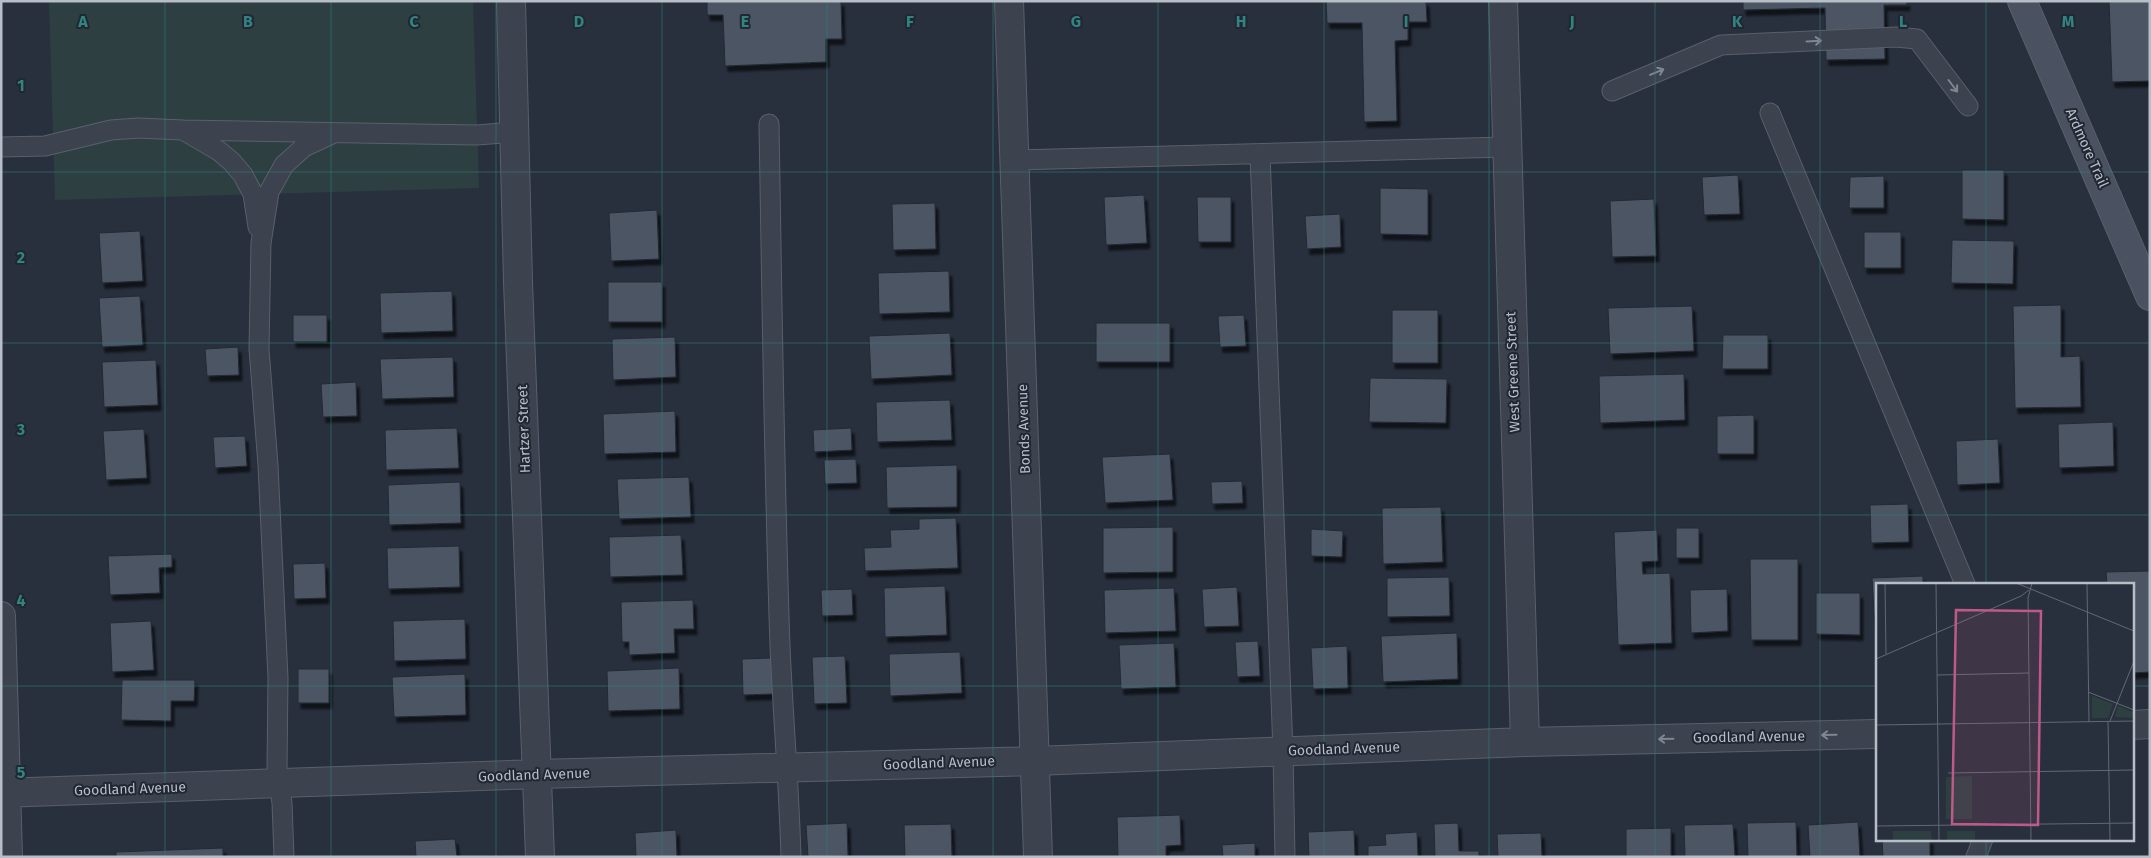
<svg xmlns="http://www.w3.org/2000/svg" width="2151" height="858" viewBox="0 0 2151 858" font-family="'Fira Sans',sans-serif">
<style>
.green{fill:#2d3f41}
.building{fill:#4c5563;stroke:#232935;filter:url(#shadow)}
.lines{fill:none;stroke-linecap:round;stroke-linejoin:round}
.lane-casing{stroke:#5a606b;stroke-width:21}
.street-casing{stroke:#5a606b;stroke-width:30}
.secondary-casing{stroke:#5a606b;stroke-width:30}
.lane{stroke:#3c424e;stroke-width:19}
.street{stroke:#3c424e;stroke-width:28}
.secondary{stroke:#4a5160;stroke-width:28}
.oneway{stroke:#808691}
.grid{fill:none;stroke:#318480;stroke-width:1;stroke-opacity:0.55}
.labels{text-anchor:middle;dominant-baseline:central;stroke-width:4;stroke-linejoin:round;paint-order:stroke}
.street-label{font-size:14px;fill:#b8bec8;stroke:#212733}
.inset-road{fill:none;stroke:#626975;stroke-width:1}
.view{fill:#be5a87;fill-opacity:0.15;stroke:#be5a87;stroke-width:2.5}
.inset-edge{fill:none;stroke:#b8bec8;stroke-width:2.5}
.grid-label{font-size:16px;text-anchor:middle;font-weight:bold;fill:#318480;stroke:#212733;stroke-width:4;stroke-linejoin:round;paint-order:stroke}
</style>
<defs>
<filter id="shadow"><feDropShadow dx="3" dy="5.5" stdDeviation="1" flood-color="#0009"/></filter>
</defs>
<rect width="100%" height="100%" fill="#28303d"/>
<path class="green" d="M49,1H473L479,188L55,200Z"/>
<path class="building" d="M707,1H841L842,39H826V62L725,66L723,15H707Z
M1326,1H1426L1427,22H1408V40L1395,41L1397,121L1364,122L1362,23H1327Z
M1743,1H1907V5H1884L1885,59L1826,60L1825,8L1743,10Z
M2109,1H2150V81L2112,82Z
M1962,170H2004V220L1962,219Z
M1738,175L1740,214L1704,215L1702,177Z
M1884,176V208H1849L1850,177Z
M1380,188L1428,189V235L1380,234Z
M1144,195L1147,243L1106,245L1104,197Z
M1197,197H1231V242H1198Z
M1654,199L1656,256L1612,257L1610,201Z
M935,203L936,249L893,250L892,204Z
M657,210L659,259L611,261L609,213Z
M1340,214L1341,247L1307,249L1305,216Z
M140,231L143,281L102,283L99,233Z
M1864,232H1901V268H1864Z
M1952,240L2014,241L2013,284L1951,283Z
M949,271L950,312L879,314L878,273Z
M608,282H662V322H608Z
M452,291L453,331L381,333L380,293Z
M140,296L143,345L102,347L99,298Z
M2061,305V357L2080,356L2081,407L2015,408L2013,306Z
M1692,306L1694,351L1610,354L1608,308Z
M1392,310H1438V363H1392Z
M293,315H327V342H293Z
M1244,315L1246,346L1220,347L1218,316Z
M1096,323H1170V362H1096Z
M950,333L952,375L871,379L869,336Z
M1723,335H1768V369H1722Z
M675,337L676,377L613,380L612,339Z
M238,347L239,375L207,376L205,349Z
M453,357L454,397L382,399L380,359Z
M156,360L158,405L104,407L102,362Z
M1684,374L1685,420L1600,423L1599,376Z
M1370,378L1447,379L1446,423L1369,422Z
M356,382L357,416L323,417L321,384Z
M950,400L952,440L877,442L876,402Z
M675,411L676,452L604,454L603,414Z
M1754,415V454H1717V416Z
M2113,422L2114,466L2059,468L2058,424Z
M457,428L459,468L386,470L385,430Z
M851,428L852,450L814,452L813,430Z
M144,429L147,478L106,480L103,431Z
M245,436L247,466L215,468L213,437Z
M1998,439L2000,483L1957,485L1956,441Z
M1170,454L1173,500L1105,503L1102,457Z
M856,459L857,483L825,484L824,460Z
M957,465V507L887,508L886,467Z
M689,477L691,517L619,519L617,479Z
M1242,481L1243,503L1212,504L1211,482Z
M460,482L461,523L389,525L388,485Z
M1908,504L1909,542L1871,543L1870,505Z
M1441,507L1443,562L1383,564L1382,508Z
M956,518L958,568L865,571L864,548L891,547L890,530L919,529V519Z
M1173,527V572L1103,573V528Z
M1676,528H1699V558H1676Z
M1311,529L1343,531L1342,557L1311,556Z
M1657,530L1658,561L1642,562L1643,574L1670,573L1672,643L1618,645L1614,532Z
M681,535L683,575L610,577L609,537Z
M459,546L460,587L388,589L387,548Z
M172,554V567L159,568L160,593L110,595L108,556Z
M1750,559H1798V640H1751Z
M325,563L326,598L294,599L293,564Z
M2150,571V672L2132,673V584H2107L2106,572Z
M1923,576V584H1877V630H1875L1872,578Z
M1449,577L1450,616L1387,617V578Z
M945,586L947,635L885,637L884,588Z
M1237,587L1239,626L1204,627L1202,589Z
M1174,588L1176,631L1105,633L1104,590Z
M852,589L853,615L822,616L821,590Z
M1727,589L1728,631L1691,633L1690,590Z
M1816,593H1860V635L1816,634Z
M693,600L694,629H674L675,653L629,655V642H622L621,602Z
M465,619L466,659L394,661L393,621Z
M151,621L154,670L112,672L110,623Z
M1457,633L1458,679L1383,682L1381,636Z
M1258,641L1260,676L1237,677L1235,642Z
M1174,643L1176,687L1121,689L1119,645Z
M1347,646L1348,688L1313,689L1311,648Z
M960,652L962,693L890,696L889,654Z
M845,656L847,703L814,704L812,657Z
M772,658L773,694L743,695L742,659Z
M679,668L680,709L608,711L607,671Z
M298,669H329V703H298Z
M465,674L466,715L394,717L392,677Z
M122,680H195L194,701H171V721L121,720Z
M1180,815L1181,845L1166,846V857H1118L1117,817Z
M1796,822L1797,857H1748L1747,823Z
M1858,822L1860,857H1810L1808,825Z
M847,823L848,856L808,857L806,825Z
M1458,823L1459,851H1479V857H1435L1434,824Z
M951,824L952,857H905L904,825Z
M1733,824L1735,857H1685L1684,825Z
M1671,828V857H1626V829Z
M676,830L677,857H636L635,833Z
M1354,830L1355,857H1309L1308,832Z
M1417,832L1418,857H1368V846L1386,845L1385,834Z
M1541,833L1542,857H1498L1497,834Z
M455,839L457,857H416L415,841Z
M1882,839H1930V857H1883Z
M1255,843V857H1223L1222,845Z
M223,848V857H116V852Z"/>
<g class="lines">
<g class="lane-casing">
<path id="lane" d="M1612,91L1721,45L1896,37L1917,39L1968,106
M1770,113L1965,584
M769,124C772,298 774,472 780,646C783,716 789,786 791,857
M183,130L477,135L515,132
M1,147L45,146L111,130L138,128L183,130L219,151L232,162L243,175L253,194L258,227
M1260,154L1283,751L1285,857
M1014,160L1506,147
M284,857L282,803L277,770L278,678L268,465L259,349L261,243L269,192L284,165L304,147L334,133
M1976,857L1983,839"/>
</g>
<g class="street-casing">
<path id="street" d="M511,1L518,282L540,857
M1009,1L1038,857
M1503,1L1525,742
M1,616L8,857
M2132,725L2150,724
M1,793L538,774L1035,761L1525,742L1877,734"/>
</g>
<g class="secondary-casing">
<path id="secondary" d="M2022,1L2150,296"/>
</g>
<use href="#lane" class="lane"/>
<use href="#street" class="street"/>
<use href="#secondary" class="secondary"/>
</g>
<defs><path id="oneway-shaft" d="M-6 0H5M1.5-3L5.5 0L1.5 3" fill="none" stroke-width="1.6" stroke-linecap="round" stroke-linejoin="round" transform="scale(1.25)"/></defs>
<g class="oneway">
<use href="#oneway-shaft" transform="translate(1814 41) rotate(-3)"/>
<use href="#oneway-shaft" transform="translate(1657 72) rotate(-23)"/>
<use href="#oneway-shaft" transform="translate(1953 86) rotate(53)"/>
<use href="#oneway-shaft" transform="translate(1829 735) rotate(179)"/>
<use href="#oneway-shaft" transform="translate(1666 739) rotate(179)"/>
</g>
<path class="grid" d="M165,1V857M331,1V857M496,1V857M662,1V857M827,1V857M993,1V857M1158,1V857M1324,1V857M1489,1V857M1655,1V857M1820,1V857M1986,1V584M1,172H2150M1,343H2150M1,515H2150M1,686H1877M2132,686H2150M1986,839V857"/>
<g class="labels">
<g class="street-label">
<text transform="translate(2087 148) rotate(66)">Ardmore Trail</text>
<text transform="translate(1513 372) rotate(-92)">West Greene Street</text>
<text transform="translate(524 429) rotate(-92)">Hartzer Street</text>
<text transform="translate(1024 429) rotate(-92)">Bonds Avenue</text>
<text transform="translate(1749 737) rotate(-1)">Goodland Avenue</text>
<text transform="translate(1344 749) rotate(-2)">Goodland Avenue</text>
<text transform="translate(939 763) rotate(-2)">Goodland Avenue</text>
<text transform="translate(534 775) rotate(-2)">Goodland Avenue</text>
<text transform="translate(130 789) rotate(-2)">Goodland Avenue</text>
</g>
</g>
<g transform="translate(1876 583)">
<rect width="258" height="258" fill="#28303d"/>
<path d="M216,113L237,121L232,135H216ZM242,123L257,129V135L239,134ZM96,193V236H70V194ZM17,248H55L56,257H17ZM71,248H99V257H71Z" fill="#2d3f41"/>
<path class="inset-road" d="M9,0L10,71M60,0L63,257M140,0L258,48M211,0L213,139M0,76L145,13L153,7M61,92L153,90M212,109L258,127M232,138L234,257M234,138L258,78M0,142L258,138M72,190L258,187M0,243L258,240M155,257L152,15L156,0"/>
<path class="view" d="M80,27L165,28L162,242L76,241Z"/>
<rect width="258" height="258" class="inset-edge"/>
</g>
<g class="grid-label">
<text x="83" y="27">A</text>
<text x="248" y="27">B</text>
<text x="414" y="27">C</text>
<text x="579" y="27">D</text>
<text x="745" y="27">E</text>
<text x="910" y="27">F</text>
<text x="1076" y="27">G</text>
<text x="1241" y="27">H</text>
<text x="1406" y="27">I</text>
<text x="1572" y="27">J</text>
<text x="1737" y="27">K</text>
<text x="1903" y="27">L</text>
<text x="2068" y="27">M</text>
<text x="21" y="91">1</text>
<text x="21" y="263">2</text>
<text x="21" y="435">3</text>
<text x="21" y="606">4</text>
<text x="21" y="778">5</text>
</g>
<rect width="2151" height="858" fill="none" stroke="#b8bec8" stroke-width="5"/>
</svg>
